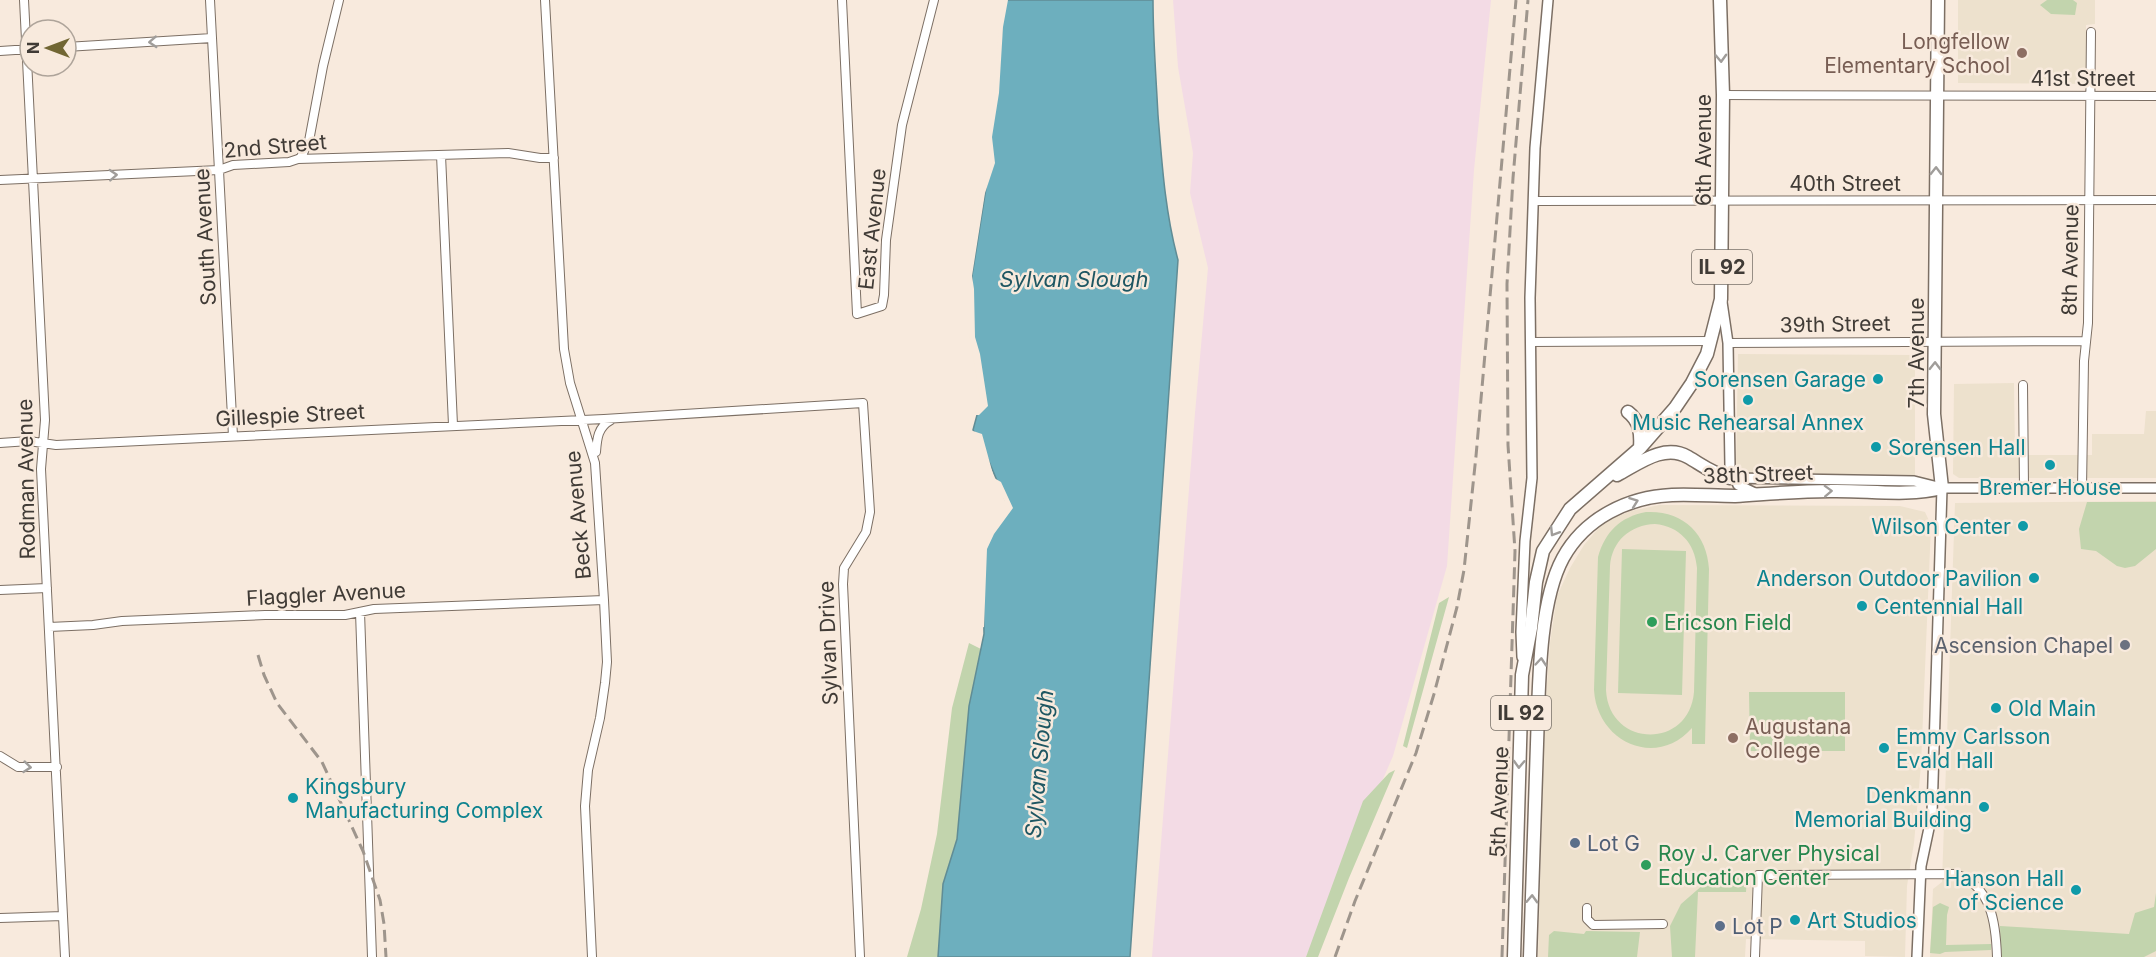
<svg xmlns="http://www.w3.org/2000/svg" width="2156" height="957" viewBox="0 0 2156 957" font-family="Inter,sans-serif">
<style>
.industrial{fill:#f3dbe5}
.education{fill:#ede1cd}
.green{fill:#c2d4ad;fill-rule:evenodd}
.water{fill:#6dafbe;stroke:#608c95;stroke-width:1.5}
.pier{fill:#f8eadd}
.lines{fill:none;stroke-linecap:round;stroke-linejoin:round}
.minor-casing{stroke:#7c6f64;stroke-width:10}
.tertiary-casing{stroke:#7c6f64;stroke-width:12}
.primary-casing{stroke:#7c6f64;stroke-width:15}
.minor{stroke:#fff;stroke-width:8}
.tertiary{stroke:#fff;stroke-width:9}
.primary{stroke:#fff;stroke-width:12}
.rail{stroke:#9e958c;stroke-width:3;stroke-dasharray:12 6;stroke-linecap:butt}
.oneway{stroke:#a09d9a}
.education-dot{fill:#8d6e63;stroke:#f8eadd;stroke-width:2}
.culture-dot{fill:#0f9aa8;stroke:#f8eadd;stroke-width:2}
.leisure-dot{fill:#2e9e5b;stroke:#f8eadd;stroke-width:2}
.worship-dot{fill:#6b7280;stroke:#f8eadd;stroke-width:2}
.service-dot{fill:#5c6f8a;stroke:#f8eadd;stroke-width:2}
.labels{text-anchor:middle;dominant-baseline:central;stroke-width:5;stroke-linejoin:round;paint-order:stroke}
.shield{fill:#f8eadd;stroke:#777068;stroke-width:1.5}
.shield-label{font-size:20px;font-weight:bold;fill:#403b36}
.education-label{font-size:21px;fill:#785e54;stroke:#f8eadd;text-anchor:end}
.street-label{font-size:21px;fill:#403b36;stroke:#f8eadd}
.culture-label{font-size:21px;fill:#0d838f;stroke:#f8eadd;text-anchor:start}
.leisure-label{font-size:21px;fill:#27864d;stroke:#f8eadd;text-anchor:start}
.worship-label{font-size:21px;fill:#5b616d;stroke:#f8eadd;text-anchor:end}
.service-label{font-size:21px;fill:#4e5e75;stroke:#f8eadd;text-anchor:start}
.water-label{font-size:22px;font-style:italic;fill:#1e5662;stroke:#f8eadd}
</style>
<rect width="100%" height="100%" fill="#f8eadd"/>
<path class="industrial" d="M1173,0H1491L1474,170L1447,566L1393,756L1306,957H1152L1195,413L1208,268L1190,193L1193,153L1178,67Z"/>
<path class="education" d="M1958,0H2095V24L2086,25V84L1958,83Z
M1738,354L1915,355V475L1739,473L1736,469Z
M2014,383L2015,455H2092V434H2144L2146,411H2156V478H1959L1953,474L1954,384Z
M2156,501V957H1930L1933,889L1942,882L1955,503Z
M1659,505L1900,506L1925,512L1931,525L1921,765L1914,843L1907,886L1905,957L1865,956V941L1746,939L1745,957H1538L1545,711L1550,643L1557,596L1570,568L1584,545L1604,522L1631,511Z"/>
<path class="green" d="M2047,0H2073L2077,3L2075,15L2051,14L2040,5Z
M2087,502H2156V549L2135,566L2125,568L2117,566L2096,551L2081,549L2079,529Z
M1646,512C1682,510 1707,533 1709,569L1705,744H1692V728C1656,769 1597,742 1594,690L1598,557C1605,532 1620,517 1646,512ZM1655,524C1679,526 1695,543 1697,568L1694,692C1689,750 1609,748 1606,690L1610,566C1612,541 1630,525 1655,524Z
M1622,549L1686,551L1682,695L1618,693Z
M1449,597L1407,748L1403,746L1439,603Z
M969,643L981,649L969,706L957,839L943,884L948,957H907L921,909L937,834L952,708Z
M1749,692H1845V751H1750Z
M1395,770L1349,878L1318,957H1306L1363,801L1389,773Z
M1747,873L1746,892H1698L1695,957H1672L1670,926L1681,904L1712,877Z
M2156,893V951L2144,957H2001L2000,926L2129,934L2135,913L2154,907Z
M1940,903L1949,907L1947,915L1946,945L1991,944V950L1945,952L1940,954L1930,953L1933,907Z
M1554,931L1584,934L1586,931L1640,932L1637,957H1548L1549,935Z"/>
<path class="water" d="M1004,0H1153C1153,38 1156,76 1158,115C1162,164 1165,212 1178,260L1130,957H938L943,884L957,839L969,706L984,634L983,569L987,539L1008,506C996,481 988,454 973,430L977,415L985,404L972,332V276L990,163L989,120L998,79Z"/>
<path class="pier" d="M1001,0H1008L1003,27L999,93L992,137L995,163L985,193L972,276L974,289L975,337L980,354L988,406L979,415H974L981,403L969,333V276L980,192L987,162L986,120L995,79Z
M970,430L982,434L994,478L1001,482L1013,508L994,534L987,549L984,627L981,628L980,569L984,538L1005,506L1004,500L991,480L982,450Z"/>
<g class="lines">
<g class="minor-casing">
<path id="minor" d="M24,0L45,420L41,469L65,957
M210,0L233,436
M545,0L564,349L570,383L595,463L604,600L607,662L605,683L600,718L588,770L585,806L592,957
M842,0L857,314L882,306L884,295L886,240L902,125L934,0
M66,47L212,38
M0,51L30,49
M1723,95L2156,96
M441,155L453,425
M298,159L301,157L309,141L323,66L339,0
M0,180L219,170L233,165L289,162L298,159L508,153L540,158H554
M1534,201L2156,200
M1530,342L1711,341
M1728,343L2085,341
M2023,385L2024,488
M0,443L29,441L56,445L604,419L863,403L870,512L866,532L844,568L843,584L860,957
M596,452C597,438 598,427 611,420
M2082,488L2084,361L2088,323L2091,32
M0,590L47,588
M360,612L372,957
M49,627L93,625L122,621L265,615H345L374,609L604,600
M0,756L18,767H57
M1587,908V919L1593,925L1663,924
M0,918L63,916
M1755,957L1758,875L1955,874C1992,885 1996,925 1997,957"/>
</g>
<g class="tertiary-casing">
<path id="tertiary" d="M1722,302L1728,343L1730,467L1738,485L1755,493
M1730,478L1914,481L1942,488H2156
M1522,657L1521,632L1525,541L1532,478L1530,298L1535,148L1548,0
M1917,957L1921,866L1932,814L1942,488"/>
</g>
<g class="primary-casing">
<path id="primary" d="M1628,412C1640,421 1641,434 1640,448
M1617,475C1638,464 1664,443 1688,457C1702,465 1713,474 1730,478
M1514,957L1522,675L1531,628L1536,582L1543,551L1570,509L1640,448L1675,408L1692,383L1707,354L1721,299L1723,95L1720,0
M1530,957C1532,886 1534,815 1537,744C1539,691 1538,604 1563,558C1585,518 1628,497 1672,495C1693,494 1714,496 1735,496C1767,494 1798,491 1830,491C1867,490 1907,497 1942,488L1934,414L1938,0"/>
</g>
<use href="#minor" class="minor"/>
<use href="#tertiary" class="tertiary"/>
<use href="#primary" class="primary"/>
<path class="rail" d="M258,655L264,675L277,703L322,762L363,851L380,900L384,924L386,957
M1335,957L1355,901L1416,753L1434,694L1457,607L1464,570L1476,456L1516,0
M1502,957L1515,551L1508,445L1507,284L1513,178L1528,0"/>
</g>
<defs><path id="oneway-chevron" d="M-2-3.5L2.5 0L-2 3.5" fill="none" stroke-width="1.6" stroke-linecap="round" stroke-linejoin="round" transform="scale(1.5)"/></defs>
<g class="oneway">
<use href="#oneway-chevron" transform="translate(153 42) rotate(177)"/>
<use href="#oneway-chevron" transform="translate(1721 58) rotate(88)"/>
<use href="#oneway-chevron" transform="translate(1936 171) rotate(-89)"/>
<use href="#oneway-chevron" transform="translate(113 175) rotate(-3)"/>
<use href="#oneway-chevron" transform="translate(1935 366) rotate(-89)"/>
<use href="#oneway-chevron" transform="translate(1828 491) rotate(-2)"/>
<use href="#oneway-chevron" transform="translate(1634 502) rotate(-20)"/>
<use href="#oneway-chevron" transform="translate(1554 532) rotate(122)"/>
<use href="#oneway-chevron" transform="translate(1541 662) rotate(-85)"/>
<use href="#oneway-chevron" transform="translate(1519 764) rotate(92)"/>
<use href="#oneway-chevron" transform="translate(27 767) rotate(6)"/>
<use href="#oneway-chevron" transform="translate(1532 899) rotate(-88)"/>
</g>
<g class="education-dot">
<circle cx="2022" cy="53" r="6"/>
<circle cx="1733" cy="738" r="6"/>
</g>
<g class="culture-dot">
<circle cx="1878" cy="379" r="6"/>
<circle cx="1748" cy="400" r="6"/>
<circle cx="1876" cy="447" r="6"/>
<circle cx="2050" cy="465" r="6"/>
<circle cx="2023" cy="526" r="6"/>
<circle cx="2034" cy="578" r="6"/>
<circle cx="1862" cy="606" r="6"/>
<circle cx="1996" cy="708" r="6"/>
<circle cx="1884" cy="748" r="6"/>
<circle cx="293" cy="798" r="6"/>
<circle cx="1984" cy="807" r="6"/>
<circle cx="2076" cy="890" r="6"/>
<circle cx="1795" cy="920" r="6"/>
</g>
<g class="leisure-dot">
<circle cx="1652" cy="622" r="6"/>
<circle cx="1646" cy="865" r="6"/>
</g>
<circle class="worship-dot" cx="2125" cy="645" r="6"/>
<g class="service-dot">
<circle cx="1575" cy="843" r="6"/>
<circle cx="1720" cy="926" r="6"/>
</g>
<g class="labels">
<g class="shield">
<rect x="1692" y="250" width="60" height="34" rx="4.5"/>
<rect x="1491" y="696" width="60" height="34" rx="4.5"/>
</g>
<g class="shield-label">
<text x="1722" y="267">IL 92</text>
<text x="1521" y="713">IL 92</text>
</g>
<g class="education-label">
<text x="2010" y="41">Longfellow<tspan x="2010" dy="24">Elementary School</tspan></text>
<text x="1745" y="726" text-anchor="start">Augustana<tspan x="1745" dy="24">College</tspan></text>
</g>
<g class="street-label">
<text x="2083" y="78">41st Street</text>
<text transform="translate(275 146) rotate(-5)">2nd Street</text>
<text transform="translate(1703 150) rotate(-90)">6th Avenue</text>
<text x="1845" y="183">40th Street</text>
<text transform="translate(872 229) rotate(-84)">East Avenue</text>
<text transform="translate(205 237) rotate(-93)">South Avenue</text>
<text transform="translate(2070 260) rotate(-89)">8th Avenue</text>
<text transform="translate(1835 324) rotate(-1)">39th Street</text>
<text transform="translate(1916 353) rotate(-90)">7th Avenue</text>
<text transform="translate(290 415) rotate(-3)">Gillespie Street</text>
<text transform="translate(1758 474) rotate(-2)">38th Street</text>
<text transform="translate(26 479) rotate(-91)">Rodman Avenue</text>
<text transform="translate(578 515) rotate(-95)">Beck Avenue</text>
<text transform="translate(326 594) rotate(-3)">Flaggler Avenue</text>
<text transform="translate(828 643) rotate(-92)">Sylvan Drive</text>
<text transform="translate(1499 802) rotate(-88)">5th Avenue</text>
</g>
<g class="culture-label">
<text x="1866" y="379" text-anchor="end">Sorensen Garage</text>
<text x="1748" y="422" text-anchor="middle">Music Rehearsal Annex</text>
<text x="1888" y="447">Sorensen Hall</text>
<text x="2050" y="487" text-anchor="middle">Bremer House</text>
<text x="2011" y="526" text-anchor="end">Wilson Center</text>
<text x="2022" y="578" text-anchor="end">Anderson Outdoor Pavilion</text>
<text x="1874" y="606">Centennial Hall</text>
<text x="2008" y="708">Old Main</text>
<text x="1896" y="736">Emmy Carlsson<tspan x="1896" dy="24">Evald Hall</tspan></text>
<text x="305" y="786">Kingsbury<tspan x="305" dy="24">Manufacturing Complex</tspan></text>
<text x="1972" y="795" text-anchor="end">Denkmann<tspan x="1972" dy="24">Memorial Building</tspan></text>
<text x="2064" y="878" text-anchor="end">Hanson Hall<tspan x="2064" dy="24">of Science</tspan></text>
<text x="1807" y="920">Art Studios</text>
</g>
<g class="leisure-label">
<text x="1664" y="622">Ericson Field</text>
<text x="1658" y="853">Roy J. Carver Physical<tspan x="1658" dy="24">Education Center</tspan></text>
</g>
<g class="worship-label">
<text x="2113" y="645">Ascension Chapel</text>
</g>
<g class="service-label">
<text x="1587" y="843">Lot G</text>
<text x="1732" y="926">Lot P</text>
</g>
<g class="water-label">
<text x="1074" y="279">Sylvan Slough</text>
<text transform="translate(1039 764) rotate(-85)">Sylvan Slough</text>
</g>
</g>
<g transform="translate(48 48) rotate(270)"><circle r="28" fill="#f8eadd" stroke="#aea49a" stroke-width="1.5"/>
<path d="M0-4.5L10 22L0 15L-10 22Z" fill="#716633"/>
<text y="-9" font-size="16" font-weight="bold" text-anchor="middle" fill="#403b36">N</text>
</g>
</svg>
